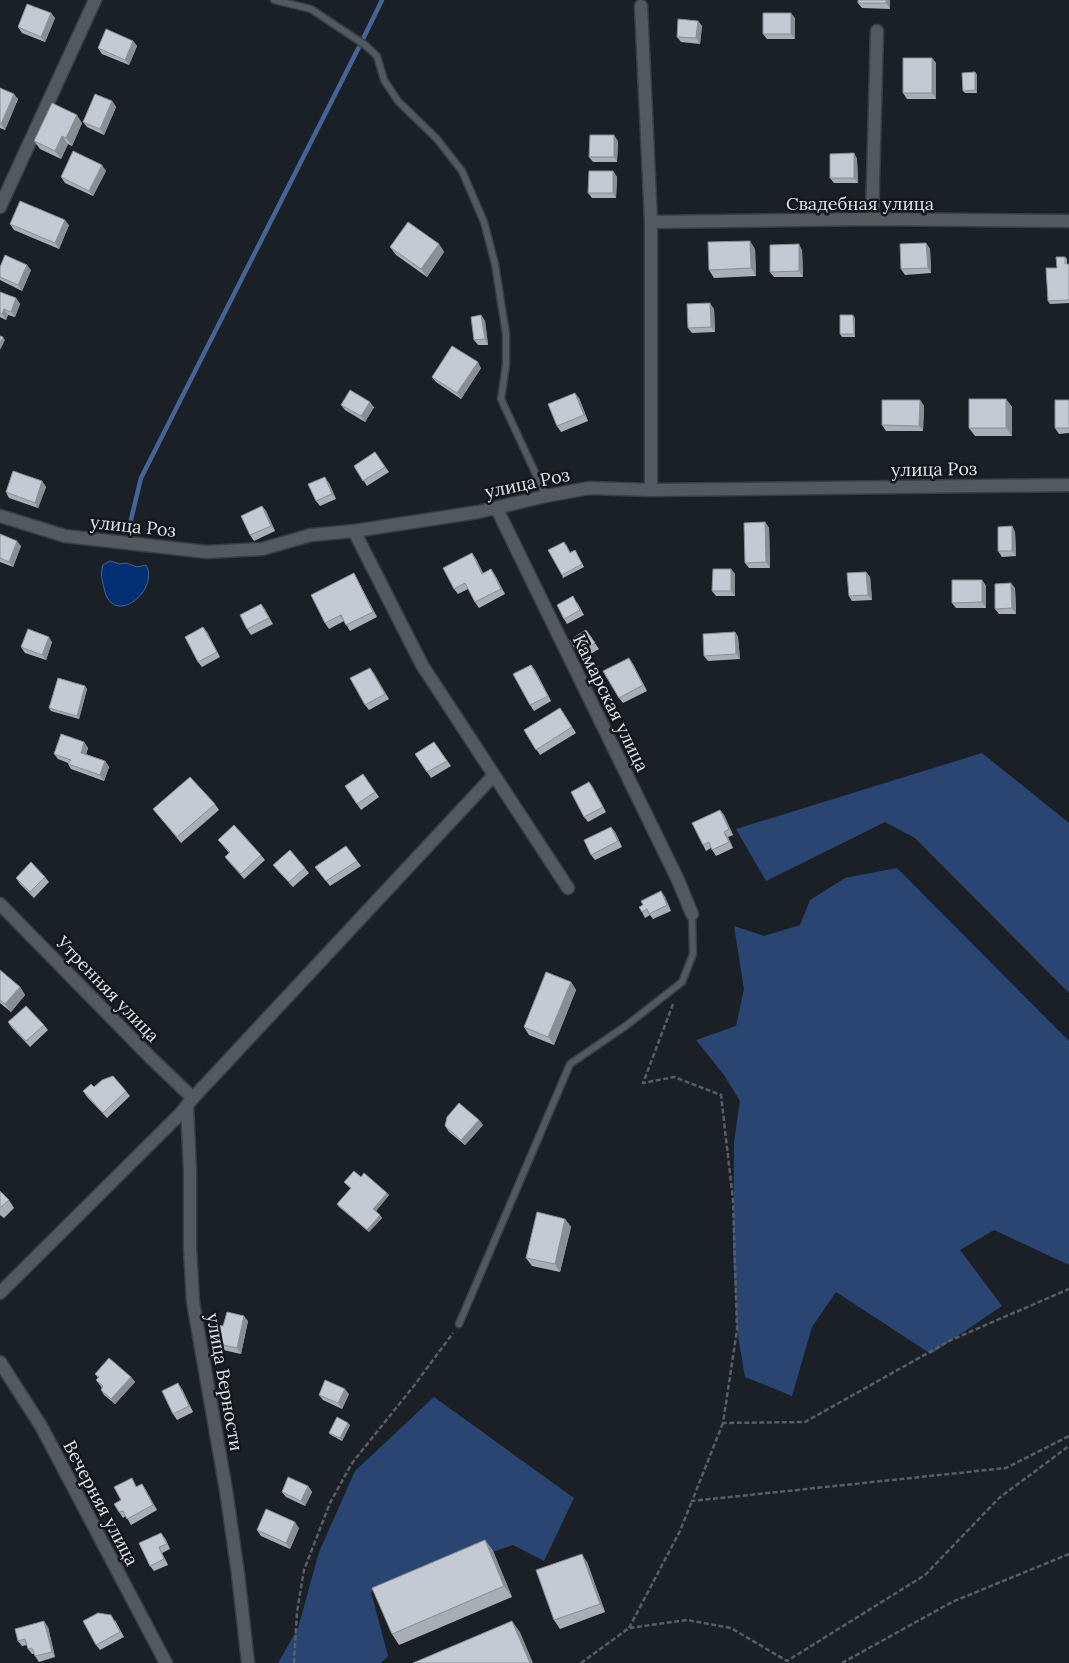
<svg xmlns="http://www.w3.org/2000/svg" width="1069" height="1663" viewBox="0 0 1069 1663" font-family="Lora,serif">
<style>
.green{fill:#2a4571}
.water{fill:#022f73;stroke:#446596}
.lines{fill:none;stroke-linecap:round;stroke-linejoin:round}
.stream{stroke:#446596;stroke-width:4.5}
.lane-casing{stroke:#3a3d43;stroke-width:9}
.street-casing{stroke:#3a3d43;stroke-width:15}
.path{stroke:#5a5e64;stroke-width:2.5;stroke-dasharray:5 2.5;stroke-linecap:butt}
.lane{stroke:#535960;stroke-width:6}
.street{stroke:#535960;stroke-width:12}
.wall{fill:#a9aeb5}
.shaded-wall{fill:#898d94}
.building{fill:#c4cad3;stroke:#898d94}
.labels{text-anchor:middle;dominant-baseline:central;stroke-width:5;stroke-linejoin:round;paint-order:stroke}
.street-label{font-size:18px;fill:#dfe2e7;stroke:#12161d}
</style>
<rect width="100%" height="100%" fill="#1b2026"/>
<path class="green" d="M982,753L1069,823V993L915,838L885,822L766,881L736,829Z
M897,868L1069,1041V1265L994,1230L960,1250L1002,1306L931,1354L836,1292L812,1327L792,1396L745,1377L737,1330L733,1253L734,1142L740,1101L724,1075L696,1040L736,1026L744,989L734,926L764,936L800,925L810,900L845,878Z
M434,1397L574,1498L544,1561L513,1545L371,1592L388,1656L381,1663H278L298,1628L319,1552L355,1471Z"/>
<path class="water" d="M110,561L120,564L126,563L137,567L146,565C160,591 112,629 104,588C102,579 100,574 103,565Z"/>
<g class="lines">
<path class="stream" d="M363,39L382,0
M129,528L141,478L359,47"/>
<g class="lane-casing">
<path id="lane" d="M274,0L311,9L365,45L377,56L384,80L398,101L437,139L462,171L484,222L495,264L506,334V365L501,399L546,496
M459,1324L570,1064L627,1025L682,982L693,954L692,914"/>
</g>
<g class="street-casing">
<path id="street" d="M641,6L651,222V490
M0,207L95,0
M872,219L877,31
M651,222L872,219L1069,221
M497,509L678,880L692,914
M0,516L65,536L207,552L262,549L311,535L354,531L478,512L546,496L589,488L651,490L1069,485
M494,775L568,888
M0,904L152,1059L193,1098
M187,1105L190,1171V1248L193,1302L226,1490L238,1574L248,1663
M0,1293L181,1113L193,1098L494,775L422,665L354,531
M0,1362L41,1426L166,1663"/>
</g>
<path class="path" d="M673,1004L643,1083L674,1077L721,1095L733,1200L737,1330L723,1423L805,1422L951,1340L1069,1289
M723,1423L692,1501L1006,1468L1069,1436
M629,1628L680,1531L692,1501
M294,1663L297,1612L304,1570L330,1503L352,1463L413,1387L453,1333
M581,1663L629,1628L687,1620L731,1628L787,1661L925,1575L999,1498L1069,1446
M842,1663L952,1602L1069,1554"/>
<use href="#lane" class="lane"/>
<use href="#street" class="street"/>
</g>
<path class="wall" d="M890,0V9L862,8L858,3Z
M51,13L55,18L45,42L22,33L18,27Z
M795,18V39H767L763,34Z
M698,21L702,26L700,44L681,42L677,37Z
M133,41L137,46L129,65L102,54L98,48Z
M932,58L936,63V99H907L903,93Z
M975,72L977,75V93H965L963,91Z
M0,88L18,99L5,130L0,128Z
M112,101L116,107L104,135L87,127L83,122Z
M82,123L72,146L68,144L61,159L40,149L34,141Z
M618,141L617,162H593L589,157Z
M854,153L857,159L858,183H834L830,178Z
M106,171L93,196L65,183L61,177Z
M613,171L617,177L616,198H592L588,193Z
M10,224L69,225L59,249L14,230Z
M926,243L930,249L931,273L905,275L901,269Z
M439,244L444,252L427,277L396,255L390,247Z
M755,249L756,276L714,278L709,270Z
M802,250L803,277H774L770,272Z
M1065,257L1067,259V264H1069V303L1050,304L1048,301L1057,268Z
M0,267L31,270L22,291L0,280Z
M0,292L16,298L20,304L15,317L8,315L6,320L0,317Z
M714,309L715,332L692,333L688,328Z
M481,315L485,321L488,345H478L474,340Z
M855,318V337H842L840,334Z
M481,368L461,399L436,382L432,377Z
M579,398L588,421L561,432L557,426Z
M1006,399L1012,407V436H975L969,428Z
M920,400L924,406L923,431H886L882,425Z
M1069,400V433L1059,434L1055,428Z
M341,405L374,407L365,422L345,410Z
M375,452L389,472L367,486L354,466Z
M42,481L46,487L38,508L9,498L6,492Z
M329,483L336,499L320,506L316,501Z
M262,506L266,511L275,531L254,541L250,535Z
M765,522L769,528L770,568H749L745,563Z
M1012,526L1015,532L1016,556L1002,557L998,551Z
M0,534L21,546L13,567L0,562Z
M566,544L570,552L575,550L584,567L563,578L562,575Z
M472,553L476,559L483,573L491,569L495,575L505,594L479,608L475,602L468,589L458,594L454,589Z
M731,569L735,574V596H716L712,591Z
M866,572L870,577L872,600L852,601L849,596Z
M357,579L377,617L350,631L344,621L329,629L325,623Z
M982,580L986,586V608H956L952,603Z
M1015,588L1016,614H999L995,609Z
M577,602L584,615L567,624L564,619Z
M261,604L273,624L251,635L247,629Z
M203,627L207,632L220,657L202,667L198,662Z
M586,630L599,649L582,659L578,654Z
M735,632L738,637L740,659L708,661L704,656Z
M52,642L46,660L25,653L21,647Z
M633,664L647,691L623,703L619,698Z
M531,665L535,670L551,701L534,711L530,705Z
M370,668L389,699L369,710L365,705Z
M85,686L87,689L79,719L51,711L49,708Z
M560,708L576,733L540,755L524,730Z
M84,742L88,748L86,754L105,761L109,767L104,781L71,769L68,764V763L58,759L54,754Z
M434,742L451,766L431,778L415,754Z
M363,774L379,797L361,810L345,786Z
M589,782L606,812L588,822L584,817Z
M215,804L219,810L181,843L153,809Z
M720,810L724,815L733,835L728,837L733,848L716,856L711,848L706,851L703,845Z
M611,827L615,832L622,847L595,860L591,855Z
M218,840L261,855L265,860L244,879L229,862L225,857L229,853Z
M346,846L361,866L330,886L315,867Z
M273,865L305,868L309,873L293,887L277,870Z
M45,877L49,882L34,898L20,884L16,878Z
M661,891L665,897L671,911L653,919L650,915L645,918L642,912L643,905Z
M0,970L20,987L25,995L11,1012L0,1003Z
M571,982L576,990L554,1045L529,1035L524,1027Z
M8,1022L44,1025L48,1030L30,1047L12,1028Z
M94,1087L126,1091L130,1096L107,1118L87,1097L83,1091Z
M479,1120L483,1125L465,1145L449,1132L445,1126Z
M361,1177L389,1195L376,1211L382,1218L369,1232L339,1207L337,1204L351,1189L344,1182Z
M0,1191L9,1200L14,1208L4,1218L0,1215Z
M565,1219L571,1227L560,1272L532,1266L526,1258Z
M248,1321L241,1354L223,1350L219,1344L220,1340L216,1334L223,1326Z
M95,1374L131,1377L135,1382L115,1404L104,1395L101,1390L102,1388L96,1380L98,1378Z
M182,1389L193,1412L177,1420L173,1414Z
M349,1394L342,1409L323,1400L319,1395Z
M350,1425L342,1441L331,1435L329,1433Z
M135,1484L137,1487L142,1484L157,1510L131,1525L126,1516L123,1518L119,1512L121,1500Z
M308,1486L312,1492L305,1506L286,1497L282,1492Z
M299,1528L290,1549L261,1536L257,1530Z
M165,1538L170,1549L162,1553L168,1565L154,1571L150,1566L139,1543Z
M485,1540L493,1551L512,1597L399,1645L392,1634Z
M587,1562L605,1612L560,1629L554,1620Z
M115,1620L124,1637L100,1650L96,1645Z
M48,1627L55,1657L39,1662L35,1656L34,1654H32L28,1649L27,1645L22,1646L18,1641Z"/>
<path class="shaded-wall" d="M886,0H890V9L886,3Z
M51,13L55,18L45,42L41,37Z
M791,13L795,18V39L791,34Z
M698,21L702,26L700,44L696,38Z
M133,41L137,46L129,65L125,60Z
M932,58L936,63V99L932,93Z
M975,72L977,75V93L975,90Z
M14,94L18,99L5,130L1,124Z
M112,101L116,107L104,135L100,129Z
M77,115L82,123L72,146L66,138Z
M614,135L618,141L617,162L614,157Z
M62,136L68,144L61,159L55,151Z
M854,153L857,159L858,183L854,178Z
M102,165L106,171L93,196L89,191Z
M613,171L617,177L616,198L613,193Z
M65,220L69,225L59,249L55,243Z
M750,241L755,249L756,276L751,268Z
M926,243L930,249L931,273L928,268Z
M439,244L444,252L427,277L421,269Z
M799,244L802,250L803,277L799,271Z
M27,265L31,270L22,291L18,285Z
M16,298L20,304L15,317L11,312Z
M710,303L714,309L715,332L711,327Z
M4,309L8,315L6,320L2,314Z
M481,315L485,321L488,345L485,339Z
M853,315L855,318V337L854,334Z
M3,337L5,340L0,350V344Z
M478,362L481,368L461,399L457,393Z
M575,393L579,398L588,421L584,415Z
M1006,399L1012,407V436L1006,428Z
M920,400L924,406L923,431L919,426Z
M370,402L374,407L365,422L361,416Z
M325,477L329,483L336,499L332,494Z
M42,481L46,487L38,508L35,503Z
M262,506L266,511L275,531L271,526Z
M765,522L769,528L770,568L766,562Z
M1012,526L1015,532L1016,556L1012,551Z
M17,541L21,546L13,567L9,562Z
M472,553L476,559L486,579L482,574Z
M491,569L495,575L505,594L501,589Z
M731,569L735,574V596L731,591Z
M866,572L870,577L872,600L868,595Z
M354,573L357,579L377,617L373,612Z
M982,580L986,586V608L982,602Z
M1011,583L1015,588L1016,614L1012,608Z
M261,604L265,609L273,624L269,618Z
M203,627L207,632L220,657L217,652Z
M735,632L738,637L740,659L736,654Z
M49,637L52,642L46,660L42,655Z
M629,658L633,664L647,691L643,685Z
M531,665L535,670L551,701L548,696Z
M370,668L374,673L389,699L385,694Z
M85,686L87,689L79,719L77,716Z
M84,742L88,748L85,758L81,753Z
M105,761L109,767L104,781L100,775Z
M589,782L593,787L606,812L603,807Z
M720,810L724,815L733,835L729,829Z
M611,827L615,832L622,847L618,841Z
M724,832L728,837L733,848L729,842Z
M661,891L665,897L671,911L667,905Z
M571,982L576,990L554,1045L548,1037Z
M20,987L25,995L11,1012L5,1004Z
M479,1120L483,1125L465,1145L461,1140Z
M387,1193L389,1195L375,1212L373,1209Z
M380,1215L382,1218L369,1232L367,1230Z
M565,1219L571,1227L560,1272L555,1264Z
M244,1316L248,1321L241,1354L237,1348Z
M131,1377L135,1382L115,1404L111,1399Z
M178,1383L182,1389L193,1412L189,1406Z
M345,1389L349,1394L342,1409L338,1403Z
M348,1423L350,1425L342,1441L340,1438Z
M142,1484L146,1490L157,1510L153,1505Z
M308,1486L312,1492L305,1506L301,1501Z
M295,1522L299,1528L290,1549L286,1543Z
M161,1533L165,1538L170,1549L167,1544Z
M485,1540L493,1551L512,1597L504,1586Z
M159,1547L168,1565L164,1559Z
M582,1554L587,1562L605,1612L600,1604Z
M44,1621L48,1627L55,1657L52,1652Z
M512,1621L520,1632L533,1663H530Z"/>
<path class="building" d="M858,0H886V3H858Z
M27,4L51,13L41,37L18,27Z
M763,13H791V34H763Z
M678,19L698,21L696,38L677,37Z
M106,29L133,41L125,60L98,48Z
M903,58H932V93H903Z
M975,72V90L963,91L962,73Z
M0,88L14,94L1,124H0Z
M95,94L112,101L100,129L83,122Z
M52,103L77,115L66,138L62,136L55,151L34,141Z
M590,135H614V157H589Z
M73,151L102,165L89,191L61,177Z
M854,153V178H830V154Z
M589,171H613V193H588Z
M20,201L65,220L55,243L10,224Z
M408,222L439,244L421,269L390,247Z
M750,241L751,268L709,270L708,242Z
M926,243L928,268L901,269L900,244Z
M799,244V271L770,272V245Z
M5,255L27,265L18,285L0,277V267Z
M1056,257H1065V264H1069V300L1048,301L1046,268H1057Z
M0,292L16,298L11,312L4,309L2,314L0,313Z
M710,303L711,327L688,328L687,304Z
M481,315L485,339L474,340L471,317Z
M840,315H853L854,334H840Z
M0,336L3,337L0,344Z
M452,346L478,362L457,393L432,377Z
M350,390L370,402L361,416L341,405Z
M575,393L584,415L557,426L548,404Z
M969,399H1006V428H969Z
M882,400H920L919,426L882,425Z
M1055,400H1069V428H1055Z
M375,452L385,467L363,481L354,466Z
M13,471L42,481L35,503L6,492Z
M325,477L332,494L316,501L308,484Z
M262,506L271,526L250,535L241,516Z
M765,522L766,562L745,563L744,523Z
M1012,526V551H998V527Z
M0,534L17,541L9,562L0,558Z
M564,542L570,553L575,550L582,564L562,575L548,550Z
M472,553L482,574L491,569L501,589L475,602L465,583L454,589L443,568Z
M713,569H731V591H712Z
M866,572L868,595L849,596L847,573Z
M354,573L373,612L346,625L341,615L325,623L311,595Z
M952,580H982V602L952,603Z
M1011,583L1012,608L995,609V584Z
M573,596L580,610L564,619L557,605Z
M261,604L269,618L247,629L240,615Z
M203,627L217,652L198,662L185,637Z
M28,629L49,637L42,655L21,647Z
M586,630L595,643L578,654L570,640Z
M735,632L736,654L704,656L703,634Z
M629,658L643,685L619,698L603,671Z
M531,665L548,696L530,705L513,674Z
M370,668L385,694L365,705L350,678Z
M58,678L85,686L77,716L49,708Z
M560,708L572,727L536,750L524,730Z
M61,734L84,742L81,753L105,761L100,775L68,764L71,760L54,754Z
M434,742L447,761L427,772L415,754Z
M363,774L375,792L357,804L345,786Z
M190,777L215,804L177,837L153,809Z
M589,782L603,807L584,817L571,792Z
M720,810L729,829L724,832L729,842L712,850L709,842L703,845L692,823Z
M234,825L261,855L241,874L225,857L230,852L218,840Z
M611,827L618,841L591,855L584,840Z
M346,846L357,861L326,881L315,867Z
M290,850L305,868L289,882L273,865Z
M31,862L45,877L30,892L16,878Z
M661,891L667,905L649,914L647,909L642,912L639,907L643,905L641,901Z
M0,970L20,987L5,1004L0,1000Z
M546,972L571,982L548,1037L524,1027Z
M26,1006L44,1025L26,1041L8,1022Z
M113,1076L126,1091L103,1113L83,1091L91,1084L94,1087L102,1080Z
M459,1103L479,1120L461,1140L445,1126L447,1117Z
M354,1171L361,1177L364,1173L387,1193L373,1209L380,1215L367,1230L337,1204L351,1188L344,1182Z
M0,1191L9,1200L0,1208Z
M537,1212L565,1219L555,1264L526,1258Z
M227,1312L244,1316L237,1348L219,1344L221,1335L216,1334L218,1325L223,1326Z
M109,1358L131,1377L111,1399L101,1390L103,1386L96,1380L99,1377L95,1374Z
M325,1380L345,1389L338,1403L319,1395Z
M178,1383L189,1406L173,1414L162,1391Z
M337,1417L348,1423L340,1438L329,1433Z
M288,1477L308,1486L301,1501L282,1492Z
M132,1478L136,1487L142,1484L153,1505L127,1519L123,1511L119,1512L114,1504L121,1500L114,1487Z
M266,1509L295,1522L286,1543L257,1530Z
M161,1533L167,1544L159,1547L164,1559L150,1566L139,1543Z
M485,1540L504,1586L392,1634L372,1588Z
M582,1554L600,1604L554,1620L536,1570Z
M98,1613L111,1615L120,1632L96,1645L83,1621Z
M44,1621L52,1652L35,1656L32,1648L28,1649L25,1639L18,1641L15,1629Z
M512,1621L530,1663H413Z"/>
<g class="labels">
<g class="street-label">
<text x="860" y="203">Свадебная улица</text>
<text transform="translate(934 469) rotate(-1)">улица Роз</text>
<text transform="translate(527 483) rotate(-12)">улица Роз</text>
<text transform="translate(133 526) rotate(6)">улица Роз</text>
<text transform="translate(611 703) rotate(64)">Камарская улица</text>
<text transform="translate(108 989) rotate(46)">Утренняя улица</text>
<text transform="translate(225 1382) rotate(80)">улица Верности</text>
<text transform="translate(101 1503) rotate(62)">Вечерняя улица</text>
</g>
</g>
</svg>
